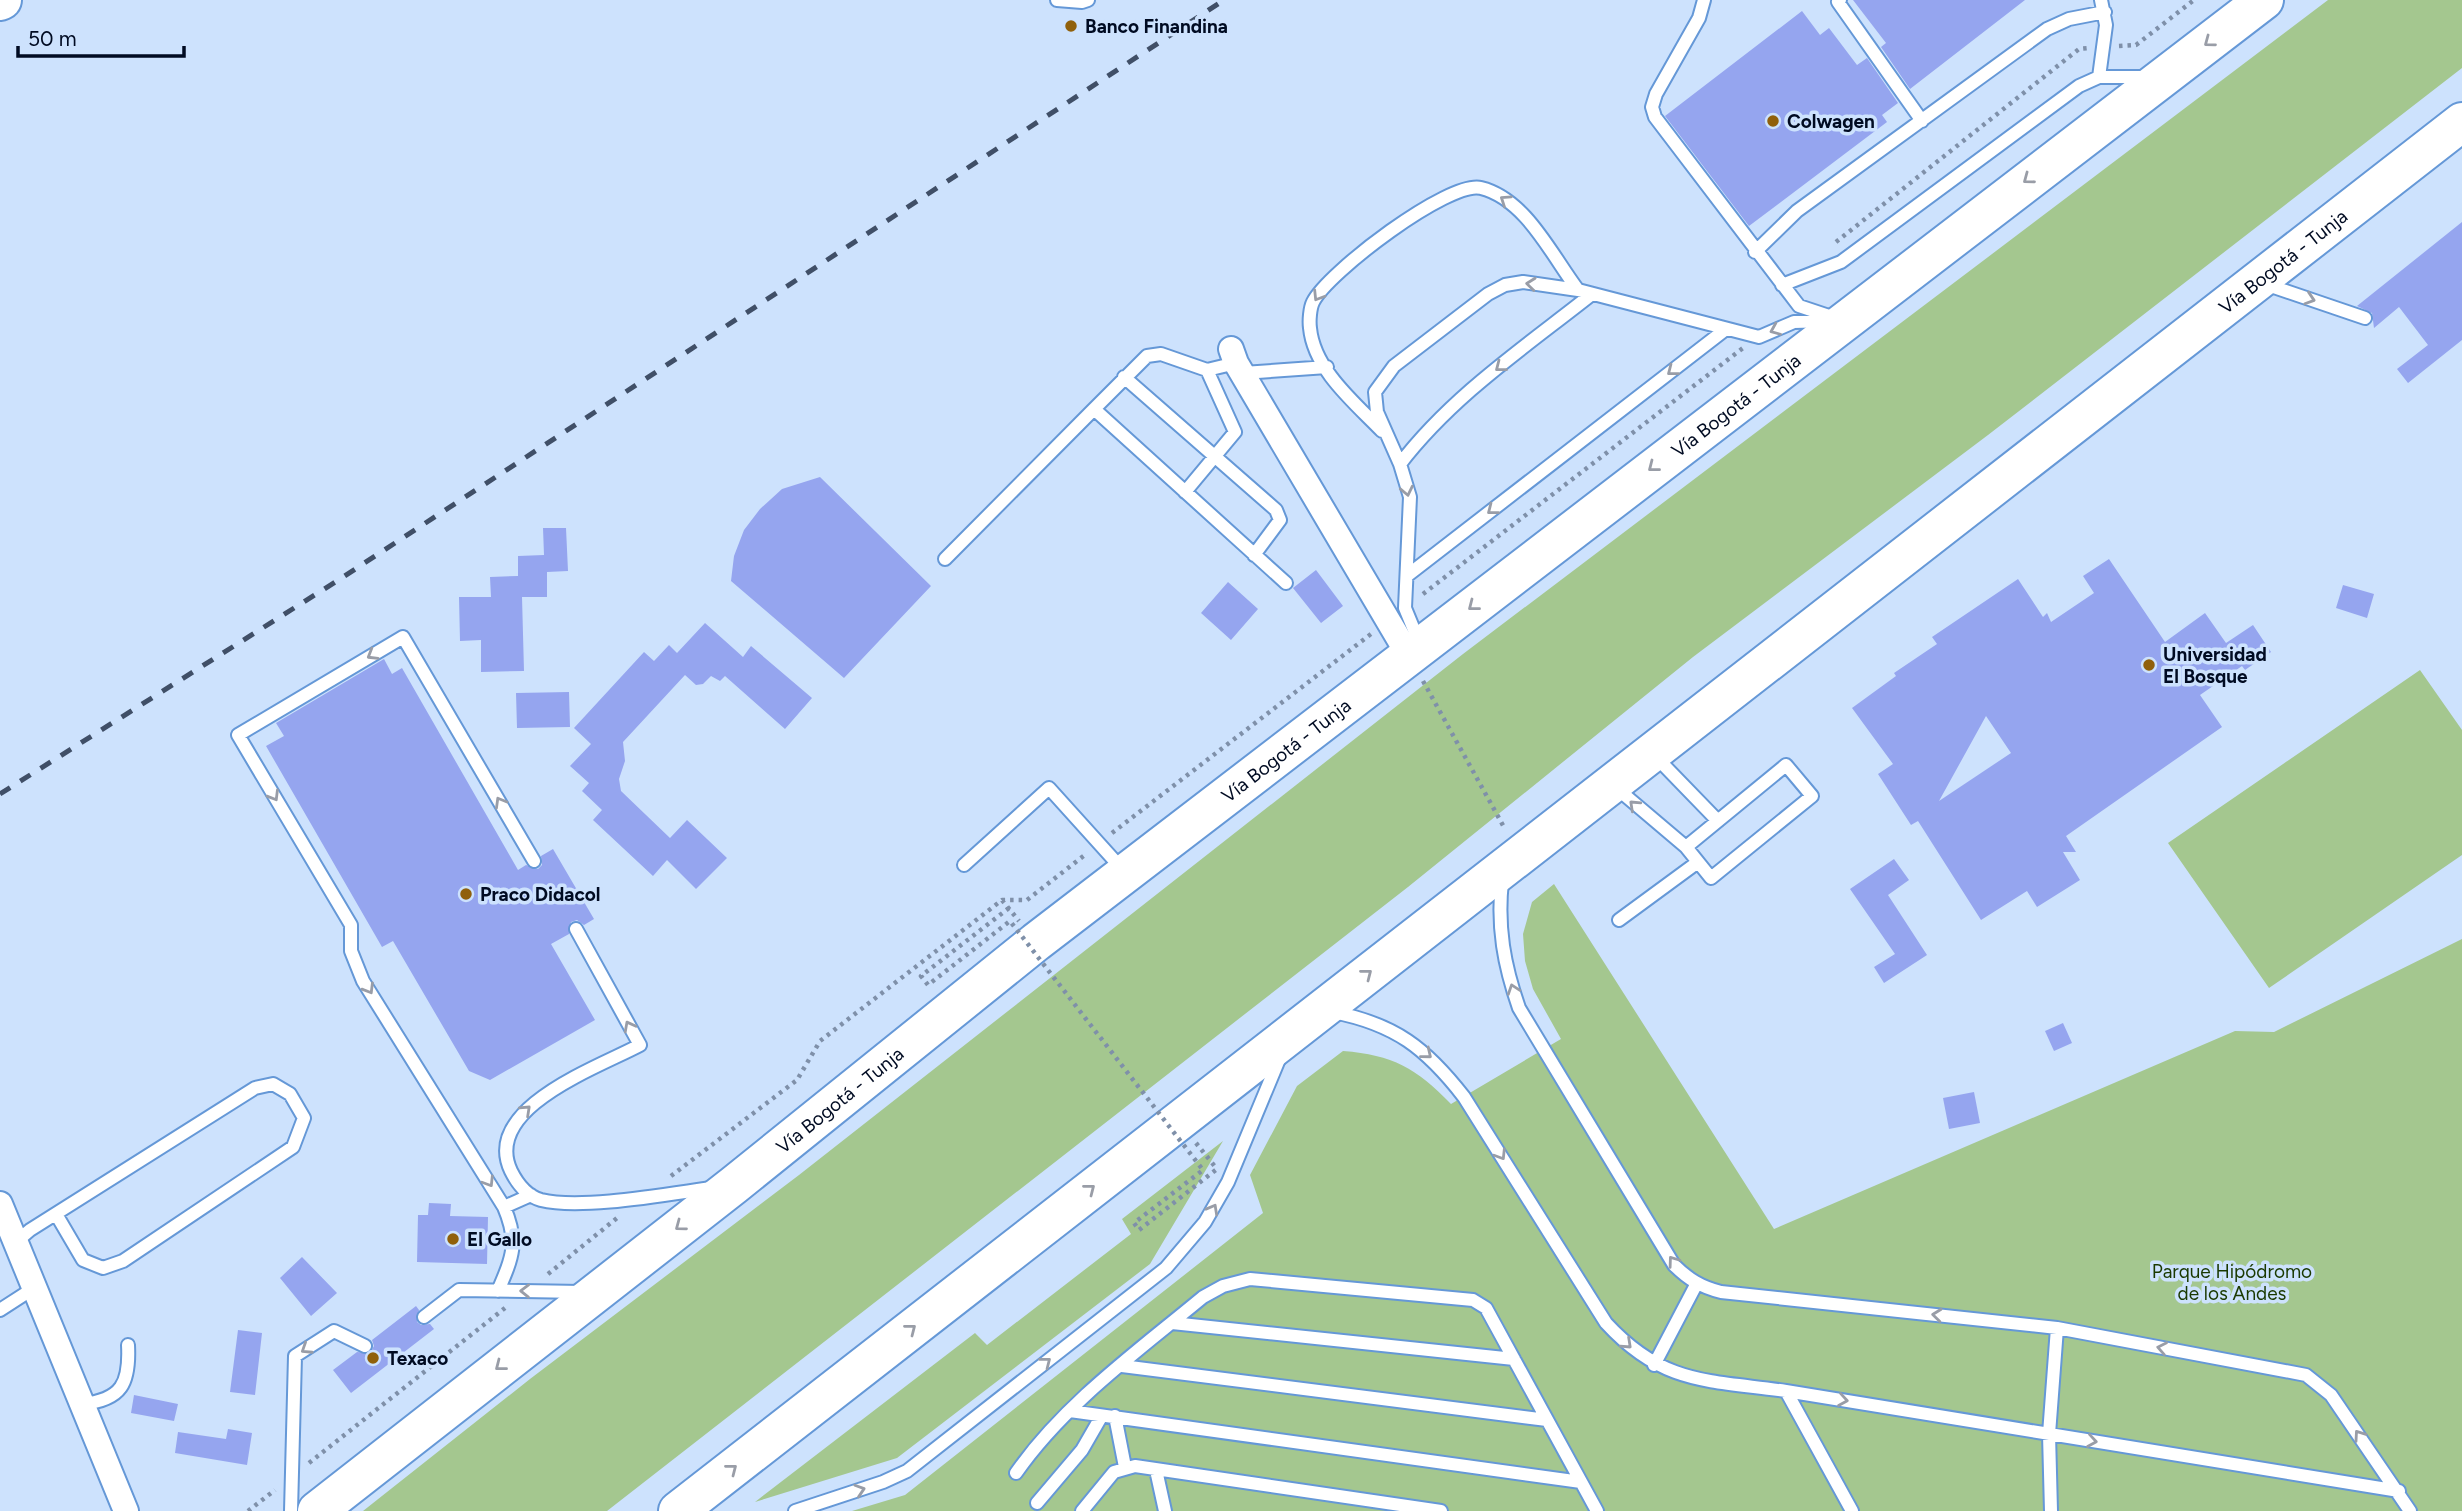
<svg xmlns="http://www.w3.org/2000/svg" width="2462" height="1511" viewBox="0 0 2462 1511" font-family="Figtree,sans-serif">
<style>
.green{fill:#a4c78f}
.building{fill:#95a5ef;fill-rule:evenodd}
.lines{fill:none;stroke-linecap:round;stroke-linejoin:round}
.service-casing{stroke:#6598d7;stroke-width:16}
.minor-casing{stroke:#6598d7;stroke-width:28}
.primary-casing{stroke:#6598d7;stroke-width:42}
.trunk-casing{stroke:#6598d7;stroke-width:42}
.path{stroke:#7f90a9;stroke-width:4.5;stroke-dasharray:3.5 5;stroke-linecap:butt}
.service{stroke:#fff;stroke-width:12}
.minor{stroke:#fff;stroke-width:24}
.primary{stroke:#fff;stroke-width:38}
.trunk{stroke:#fff;stroke-width:38}
.rail{stroke:#404f67;stroke-width:5;stroke-dasharray:12 12;stroke-linecap:butt}
.path-bridge{stroke:#7f90a9;stroke-width:4.5;stroke-dasharray:3.5 5;stroke-linecap:butt}
.oneway{stroke:#999da7}
.poi-dot{fill:#90600b;stroke:#cde2fd;stroke-width:2.5}
.labels{text-anchor:middle;dominant-baseline:central;stroke-width:7;stroke-linejoin:round;paint-order:stroke}
.poi-label{font-size:19px;font-weight:bold;fill:#000b22;stroke:#cde2fd;text-anchor:start}
.street-label{font-size:19px;fill:#000b22;stroke:#cde2fd}
.park-label{font-size:19px;fill:#1a3900;stroke:#cde2fd}
</style>
<rect width="100%" height="100%" fill="#cde2fd"/>
<path class="green" d="M2328,0H2462V68L1988,435L1693,657L1408,887L607,1511H363L530,1379L799,1175L1463,654Z
M2420,670L2462,730V855L2269,988L2168,843Z
M1554,884L1774,1229L2235,1031L2274,1032L2462,939V1511H852L905,1495L1263,1213L1250,1175L1297,1086L1343,1051C1393,1055 1416,1068 1451,1104L1561,1039L1533,989L1525,961L1523,934L1532,902Z
M1223,1141L1150,1264L897,1458L755,1502L975,1333L987,1345L1131,1234L1122,1219Z"/>
<path class="building" d="M1853,0H2025L1910,89L1881,47L1886,43Z
M1802,11L1820,35L1829,28L1857,65L1867,58L1898,103L1882,115L1887,122L1749,226L1665,116Z
M2462,222V340L2408,383L2397,369L2428,345L2399,307L2374,328L2372,313L2357,306Z
M820,477L931,586L844,678L731,581L734,556L744,530L760,509L782,489Z
M543,528H566L568,571L547,572V597H522L524,671L481,672V640L460,641L459,597H491L490,577L518,576V556L544,555Z
M2109,559L2165,642L2205,613L2226,643L2253,625L2271,652L2245,670L2242,666L2200,695L2222,727L2066,836L2076,852H2063L2080,880L2037,907L2027,891L1981,920L1918,821L1911,825L1878,774L1893,764L1852,708L1896,676L1894,673L1937,644L1932,637L2018,579L2043,617L2047,613L2051,622L2094,593L2083,576ZM1986,716L2011,753L1939,801Z
M1316,570L1343,606L1321,623L1293,588Z
M1228,582L1258,609L1231,640L1201,613Z
M2343,585L2374,594L2367,618L2336,608Z
M705,623L743,657L751,646L812,698L785,729L725,676L720,681L711,676L703,684L696,685L685,675L623,742L625,761L619,779L621,791L670,838L687,820L727,858L696,889L667,860L653,876L593,820L602,810L582,791L589,783L570,766L591,744L574,728L644,652L654,661L669,645L677,653Z
M384,659L392,674L402,668L518,870L526,865L538,869L542,865L541,856L553,849L594,919L584,925L577,920L571,922L569,934L551,944L595,1020L490,1080L469,1071L393,941L382,947L266,746L284,736L276,723Z
M569,692L570,727L517,728L516,693Z
M1894,859L1909,880L1888,895L1927,955L1884,983L1874,967L1895,954L1850,889Z
M2063,1023L2072,1043L2054,1051L2045,1031Z
M1974,1092L1980,1123L1949,1129L1943,1098Z
M429,1203L451,1204L450,1216L488,1217L487,1264L417,1262L418,1215H428Z
M302,1257L337,1293L311,1316L280,1278Z
M416,1306L419,1310L417,1322L421,1325L430,1324L434,1329L351,1393L333,1370L357,1352L370,1353L374,1346L372,1340Z
M238,1330L262,1333L255,1395L230,1392Z
M134,1395L178,1404L174,1421L131,1413Z
M228,1429L252,1433L247,1465L175,1453L178,1432L226,1439Z"/>
<g class="lines">
<g class="service-casing">
<path id="service" d="M1057,0L1082,2L1088,0
M1704,0L1699,18L1656,94L1652,107L1655,117L1799,306L1832,317
M1840,0L1838,2L1922,121
M2099,77H2148
M1755,252L1797,211L2047,29L2069,19L2105,12
M2265,284L2365,318
M1782,285L1841,262L2079,86L2099,77L2106,25L2101,0
M1236,363L1207,370L1161,354L1147,356L1094,409L1286,583
M1243,373L1327,367
M1124,377L1276,510L1280,520L1254,555
M1382,431C1355,403 1314,370 1310,328C1309,321 1310,308 1313,302C1327,273 1449,180 1481,188C1526,199 1552,256 1578,290
M1400,464C1452,396 1525,347 1592,294
M1185,492L1235,432L1207,370
M945,559L1094,409
M1408,575L1726,329
M1419,642L1405,608L1410,497L1400,464L1377,412L1375,392L1394,366L1488,294L1505,285L1523,282L1578,290L1759,337L1794,322L1828,321
M1654,755L1718,821
M1786,765L1812,796L1711,878L1686,847Z
M1614,786L1686,847
M964,865L1049,788L1123,870
M1502,881C1497,927 1504,965 1519,1008L1674,1265C1688,1279 1701,1287 1721,1292L2057,1328L2306,1375L2331,1395L2410,1511
M1619,920L1698,862
M576,929L640,1045C599,1067 481,1108 511,1171C517,1183 527,1196 541,1200C581,1210 668,1194 712,1188
M1333,1012C1395,1024 1426,1048 1464,1097L1606,1323C1663,1385 1708,1380 1786,1391L2399,1491
M504,1207L531,1195
M16,1242L30,1230L255,1088L273,1084L290,1094L304,1118L293,1147L123,1261L103,1268L83,1260L56,1214
M498,1291C513,1256 519,1242 504,1207L363,981L351,951V925L238,735L403,637L534,861
M0,1310L34,1288
M424,1317L459,1290L582,1292
M1172,1323L1514,1359
M1654,1365L1697,1283
M1122,1366L1547,1420
M1786,1391L1852,1511
M82,1404C122,1400 130,1383 128,1345
M1070,1411L1581,1482
M1115,1416L1125,1467
M1156,1470L1165,1511
M1016,1473C1064,1404 1138,1351 1203,1297L1223,1286L1250,1279L1473,1300L1486,1308L1597,1511
M1037,1503L1082,1450L1101,1417
M291,1511L295,1356L334,1331L365,1346
M795,1511L883,1482L907,1471L1166,1268L1205,1222L1228,1182L1280,1057
M1082,1511L1114,1472L1135,1466L1441,1511
M2051,1511L2049,1434L2057,1328"/>
</g>
<g class="minor-casing">
<path id="minor" d="M1231,349L1236,363L1409,656
M0,1204L126,1511"/>
</g>
<g class="primary-casing">
<path id="primary" d="M0,1L2,0"/>
</g>
<g class="trunk-casing">
<g id="trunk">
<path id="s1" d="M317,1511L734,1185L1036,942L2264,0"/>
<path id="s2" d="M678,1511L2462,122"/>
</g>
</g>
<path class="path" d="M2119,46L2136,45L2194,0
M1836,242L2079,49L2089,48
M1423,594L1743,348
M1423,681L1505,829
M1112,833L1371,634
M1002,900L1019,921
M1196,1143L1217,1169
M671,1176L797,1080L820,1041L1002,900H1027L1086,854
M548,1274L617,1218
M309,1463L505,1308
M248,1511L275,1490"/>
<use href="#service" class="service"/>
<use href="#minor" class="minor"/>
<use href="#primary" class="primary"/>
<use href="#trunk" class="trunk"/>
<path class="rail" d="M0,794L340,579L1224,0"/>
<path class="path-bridge" d="M1009,908L921,976L928,985L1010,921L1203,1170L1134,1223L1139,1230L1217,1169"/>
</g>
<defs><path id="oneway-chevron" d="M-2-3.5L2.5 0L-2 3.5" fill="none" stroke-width="1.6" stroke-linecap="round" stroke-linejoin="round" transform="scale(1.75)"/></defs>
<g class="oneway">
<use href="#oneway-chevron" transform="translate(2209 42) rotate(143)"/>
<use href="#oneway-chevron" transform="translate(2028 179) rotate(143)"/>
<use href="#oneway-chevron" transform="translate(1505 200) rotate(-146)"/>
<use href="#oneway-chevron" transform="translate(1531 284) rotate(-174)"/>
<use href="#oneway-chevron" transform="translate(1318 296) rotate(122)"/>
<use href="#oneway-chevron" transform="translate(2310 299) rotate(18)"/>
<use href="#oneway-chevron" transform="translate(1775 330) rotate(157)"/>
<use href="#oneway-chevron" transform="translate(1500 367) rotate(142)"/>
<use href="#oneway-chevron" transform="translate(1672 371) rotate(142)"/>
<use href="#oneway-chevron" transform="translate(1653 467) rotate(142)"/>
<use href="#oneway-chevron" transform="translate(1407 491) rotate(78)"/>
<use href="#oneway-chevron" transform="translate(1492 510) rotate(142)"/>
<use href="#oneway-chevron" transform="translate(1473 606) rotate(142)"/>
<use href="#oneway-chevron" transform="translate(372 655) rotate(149)"/>
<use href="#oneway-chevron" transform="translate(274 796) rotate(59)"/>
<use href="#oneway-chevron" transform="translate(500 802) rotate(-120)"/>
<use href="#oneway-chevron" transform="translate(1634 805) rotate(-137)"/>
<use href="#oneway-chevron" transform="translate(1367 974) rotate(-38)"/>
<use href="#oneway-chevron" transform="translate(369 989) rotate(59)"/>
<use href="#oneway-chevron" transform="translate(1513 989) rotate(-109)"/>
<use href="#oneway-chevron" transform="translate(629 1026) rotate(-118)"/>
<use href="#oneway-chevron" transform="translate(1427 1054) rotate(39)"/>
<use href="#oneway-chevron" transform="translate(526 1110) rotate(-43)"/>
<use href="#oneway-chevron" transform="translate(1501 1155) rotate(58)"/>
<use href="#oneway-chevron" transform="translate(489 1182) rotate(58)"/>
<use href="#oneway-chevron" transform="translate(1090 1189) rotate(-38)"/>
<use href="#oneway-chevron" transform="translate(1213 1209) rotate(-61)"/>
<use href="#oneway-chevron" transform="translate(680 1226) rotate(143)"/>
<use href="#oneway-chevron" transform="translate(1673 1261) rotate(-126)"/>
<use href="#oneway-chevron" transform="translate(525 1291) rotate(-179)"/>
<use href="#oneway-chevron" transform="translate(1937 1315) rotate(-174)"/>
<use href="#oneway-chevron" transform="translate(911 1329) rotate(-38)"/>
<use href="#oneway-chevron" transform="translate(1627 1344) rotate(43)"/>
<use href="#oneway-chevron" transform="translate(2162 1348) rotate(-169)"/>
<use href="#oneway-chevron" transform="translate(306 1349) rotate(147)"/>
<use href="#oneway-chevron" transform="translate(1046 1362) rotate(-38)"/>
<use href="#oneway-chevron" transform="translate(500 1366) rotate(142)"/>
<use href="#oneway-chevron" transform="translate(1843 1400) rotate(9)"/>
<use href="#oneway-chevron" transform="translate(2359 1435) rotate(-125)"/>
<use href="#oneway-chevron" transform="translate(2092 1441) rotate(9)"/>
<use href="#oneway-chevron" transform="translate(732 1469) rotate(-38)"/>
<use href="#oneway-chevron" transform="translate(860 1490) rotate(-18)"/>
</g>
<g class="poi-dot">
<circle cx="1071" cy="26" r="7"/>
<circle cx="1773" cy="121" r="7"/>
<circle cx="2149" cy="665" r="7"/>
<circle cx="466" cy="894" r="7"/>
<circle cx="453" cy="1239" r="7"/>
<circle cx="373" cy="1358" r="7"/>
</g>
<g class="labels">
<g class="poi-label">
<text x="1085" y="26">Banco Finandina</text>
<text x="1787" y="121">Colwagen</text>
<text x="2163" y="654">Universidad<tspan x="2163" dy="22">El Bosque</tspan></text>
<text x="480" y="894">Praco Didacol</text>
<text x="467" y="1239">El Gallo</text>
<text x="387" y="1358">Texaco</text>
</g>
<g class="street-label">
<text stroke="none"><textPath href="#s2" startOffset="2034">Vía Bogotá - Tunja</textPath></text>
<text stroke="none"><textPath href="#s1" startOffset="1799">Vía Bogotá - Tunja</textPath></text>
<text stroke="none"><textPath href="#s1" startOffset="1232">Vía Bogotá - Tunja</textPath></text>
<text stroke="none"><textPath href="#s1" startOffset="665">Vía Bogotá - Tunja</textPath></text>
</g>
<g class="park-label">
<text x="2232" y="1271">Parque Hipódromo<tspan x="2232" dy="22">de los Andes</tspan></text>
</g>
</g>
<path d="M18 46v10h166v-10" fill="none" stroke="#000b22" stroke-width="3.5"/>
<text x="28" y="46" font-size="21" fill="#000b22" stroke="#cde2fd" stroke-width="5" paint-order="stroke">50 m</text>
</svg>
